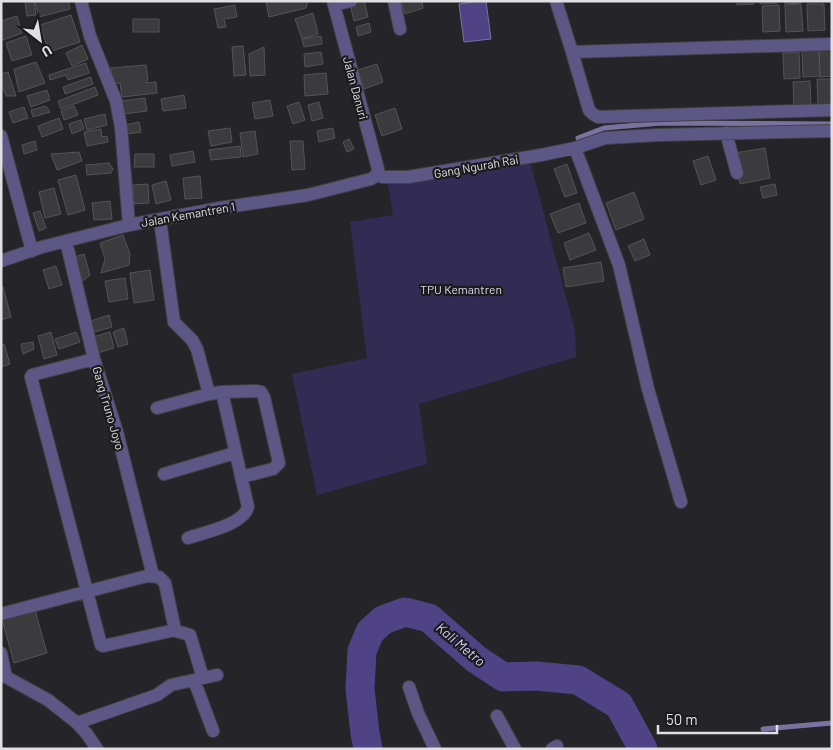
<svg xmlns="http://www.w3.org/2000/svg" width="833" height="750" viewBox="0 0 833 750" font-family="Barlow,sans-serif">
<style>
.green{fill:#322c55}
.water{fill:#4f4385;stroke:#7a72a1}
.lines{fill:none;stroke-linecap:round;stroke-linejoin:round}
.stream{stroke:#7a72a1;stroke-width:5}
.river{stroke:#4f4385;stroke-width:29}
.building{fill:#3b3b3e;stroke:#545458}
.minor-casing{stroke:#434246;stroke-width:14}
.minor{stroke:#5d5786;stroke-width:12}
.labels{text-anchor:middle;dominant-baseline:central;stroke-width:4.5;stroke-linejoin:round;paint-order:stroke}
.street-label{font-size:12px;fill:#e0e0e2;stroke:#1b1b1e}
.park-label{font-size:12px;fill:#dedcf0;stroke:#1b1b1e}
.water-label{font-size:14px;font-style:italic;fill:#d3cff7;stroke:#1b1b1e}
</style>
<rect width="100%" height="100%" fill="#252428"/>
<path class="green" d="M527,162L531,165L575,331L576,357L419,404L427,464L317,495L292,374L367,358L350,222L393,215L388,184Z"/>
<path class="water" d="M479,1H486L491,39L464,42L459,4Z"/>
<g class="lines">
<path class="stream" d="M578,138L604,128L661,123L832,124
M763,729L832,723"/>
<path class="river" d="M368,749L365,733L360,689L362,651L370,632L383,620L405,612L429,618L476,659L503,677L536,676L578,680L619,705L643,749"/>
</g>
<path class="building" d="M25,1H34L36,15L27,16Z
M35,1H68L70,9L39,17Z
M266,1H308L306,8L269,17Z
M358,1H364L368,17L354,21L350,4Z
M401,1H422L423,8L405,14Z
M737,1H754V4L737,5Z
M760,1H777V3L760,4Z
M784,1H801V3L785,4Z
M801,4L803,31L786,32L785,5Z
M807,4H824L825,30L808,31Z
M235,5L237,17L224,19L226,27L218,28L214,9Z
M779,5L780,31L763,32L762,6Z
M313,13L318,34L302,39L295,19Z
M71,15L80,42L49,52L40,25Z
M17,16L22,33L3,40L1,39V21Z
M133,19H159V32H133Z
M369,23L371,32L358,36L356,27Z
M26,36L32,55L12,61L6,43Z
M321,36L322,44L304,47L302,39Z
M82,45L88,59L72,66L66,53Z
M243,46L246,75L234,76L232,47Z
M264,47L265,75L250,76L249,54Z
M819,50H832V76L820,77Z
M819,50L820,76L803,77L802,51Z
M321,52L323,64L305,67L304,54Z
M799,52L800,78L784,79L783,53Z
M36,62L45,83L19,92L14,69Z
M86,63L89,73L68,80L66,75L50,80L49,75Z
M377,64L383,82L364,89L358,70Z
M146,65L148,79L146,83L156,82L157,93L122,97L120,83L113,84L111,68Z
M8,72L16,96H6L1,82V74Z
M326,73L328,94L305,96L304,75Z
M91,77L93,84L65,94L63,87Z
M817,79H832V105L818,106Z
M810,81L811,107L794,108L793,82Z
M95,87L98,95L61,109L58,101Z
M47,90L50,100L31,107L27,96Z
M184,95L186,108L163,111L161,99Z
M145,98L147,111L124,114L122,101Z
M270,100L273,116L255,119L252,103Z
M299,102L305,120L293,124L287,106Z
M319,102L323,118L312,121L308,105Z
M46,106L50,112L33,117L31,110Z
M74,106L78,115L64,120L61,111Z
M24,107L28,118L13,123L9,112Z
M395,108L402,129L382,136L375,115Z
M105,114L107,125L87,130L84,119Z
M59,118L63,129L42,137L38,126Z
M81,120L84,129L72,134L69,124Z
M139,122L141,132L127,134L125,125Z
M230,128L232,142L211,146L208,131Z
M333,128L335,138L319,142L317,131Z
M101,129L102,137L107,136L108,142L87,146L84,132Z
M255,131L258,154L243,157L240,133Z
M349,139L354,149L347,152L343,142Z
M35,141L37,150L24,154L22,145Z
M290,141H303L305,169L292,170Z
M240,146L241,157L211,160L209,150Z
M765,148L770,178L740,184L735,153Z
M193,151L195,162L172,166L170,155Z
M79,152L82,161L57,170L51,154Z
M135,154H154V167H134Z
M708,156L716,180L701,185L693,161Z
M109,163L113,169L111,173L87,175L86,165Z
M567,164L577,193L565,197L554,169Z
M76,175L85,210L68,215L58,180Z
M200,176L202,198L185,199L183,178Z
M166,181L171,200L156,204L152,185Z
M148,184L149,203L134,204L133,185Z
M775,184L777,195L763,198L760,187Z
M54,188L61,214L45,218L39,192Z
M634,192L644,219L616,230L606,203Z
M110,201L112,219L94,220L92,203Z
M579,203L586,223L558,233L550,214Z
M40,211L46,228L39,231L33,213Z
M589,233L596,250L570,260L564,243Z
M123,235L130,254L129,265L101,273L105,259L100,243Z
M644,239L650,255L635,261L628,246Z
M84,254L90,275L83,281L75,257Z
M601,262L604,281L566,287L563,268Z
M56,266L62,285L49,289L43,270Z
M150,270L154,300L134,303L130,273Z
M125,278L128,299L109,302L105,281Z
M1,287H3L11,317L1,320Z
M109,315L112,327L91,333L88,322Z
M124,328L128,344L118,347L113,332Z
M51,332L57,355L44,359L38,336Z
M76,332L80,342L59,349L55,339Z
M110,332L114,348L98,353L93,337Z
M33,342L34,349L23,354L21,344Z
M4,344L10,364L1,367V345Z
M35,610L47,653L14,663L2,619Z"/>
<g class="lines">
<g class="minor-casing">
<path id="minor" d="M81,1L90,36L116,101L121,127L129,225
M333,1L378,169L377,175
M394,1L400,29
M556,1L572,52L832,44
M334,5L351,1
M572,52L589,110L593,114L598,117L832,110
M726,133L737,173
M1,136L32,251
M575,148L619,265L648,389L681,502
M377,175L383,177H408L541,155L575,148L605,138L658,135L832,131
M160,220L174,322L192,340L197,349L209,394L222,392L248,507C243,525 205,532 188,538
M66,241L94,359L117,432L153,576
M1,261L42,247L129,225L220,208L308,195L371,179L377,175
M94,359L32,375L31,377L101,645L103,646L175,630
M222,392L256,391L261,392L264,397L279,463L273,469L241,477
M157,408L209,394
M164,474L235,453
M1,614L147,576L159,577L165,583L175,630L176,631L190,635L203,678
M1,653L6,677L48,700L77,723L157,695L171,685L217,675
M194,680L213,731
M409,687L418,713L435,749
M497,716L515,749
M77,723L87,734L97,749
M552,749L557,746"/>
</g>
<use href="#minor" class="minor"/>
</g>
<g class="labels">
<g class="street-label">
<text transform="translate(356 88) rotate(75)">Jalan Danuri</text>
<text transform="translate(476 166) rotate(-10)">Gang Ngurah Rai</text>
<text transform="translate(188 214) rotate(-10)">Jalan Kemantren 1</text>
<text transform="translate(109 408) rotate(74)">Gang Truno Joyo</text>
</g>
<g class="park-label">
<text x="461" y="289">TPU Kemantren</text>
</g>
<g class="water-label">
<text transform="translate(461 644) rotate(40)">Kali Metro</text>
</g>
</g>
<rect width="833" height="750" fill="none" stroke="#e0e0e2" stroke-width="5"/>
<g transform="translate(40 40) rotate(149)" stroke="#1b1b1e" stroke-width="4" paint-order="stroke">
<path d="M0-4L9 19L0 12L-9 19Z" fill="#e0e0e2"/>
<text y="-8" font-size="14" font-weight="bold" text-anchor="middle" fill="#e0e0e2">U</text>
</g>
<path d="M658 725v8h119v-8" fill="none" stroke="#e0e0e2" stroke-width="2.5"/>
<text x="666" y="725" font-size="15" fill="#e0e0e2" stroke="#1b1b1e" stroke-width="4" paint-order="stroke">50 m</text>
</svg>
